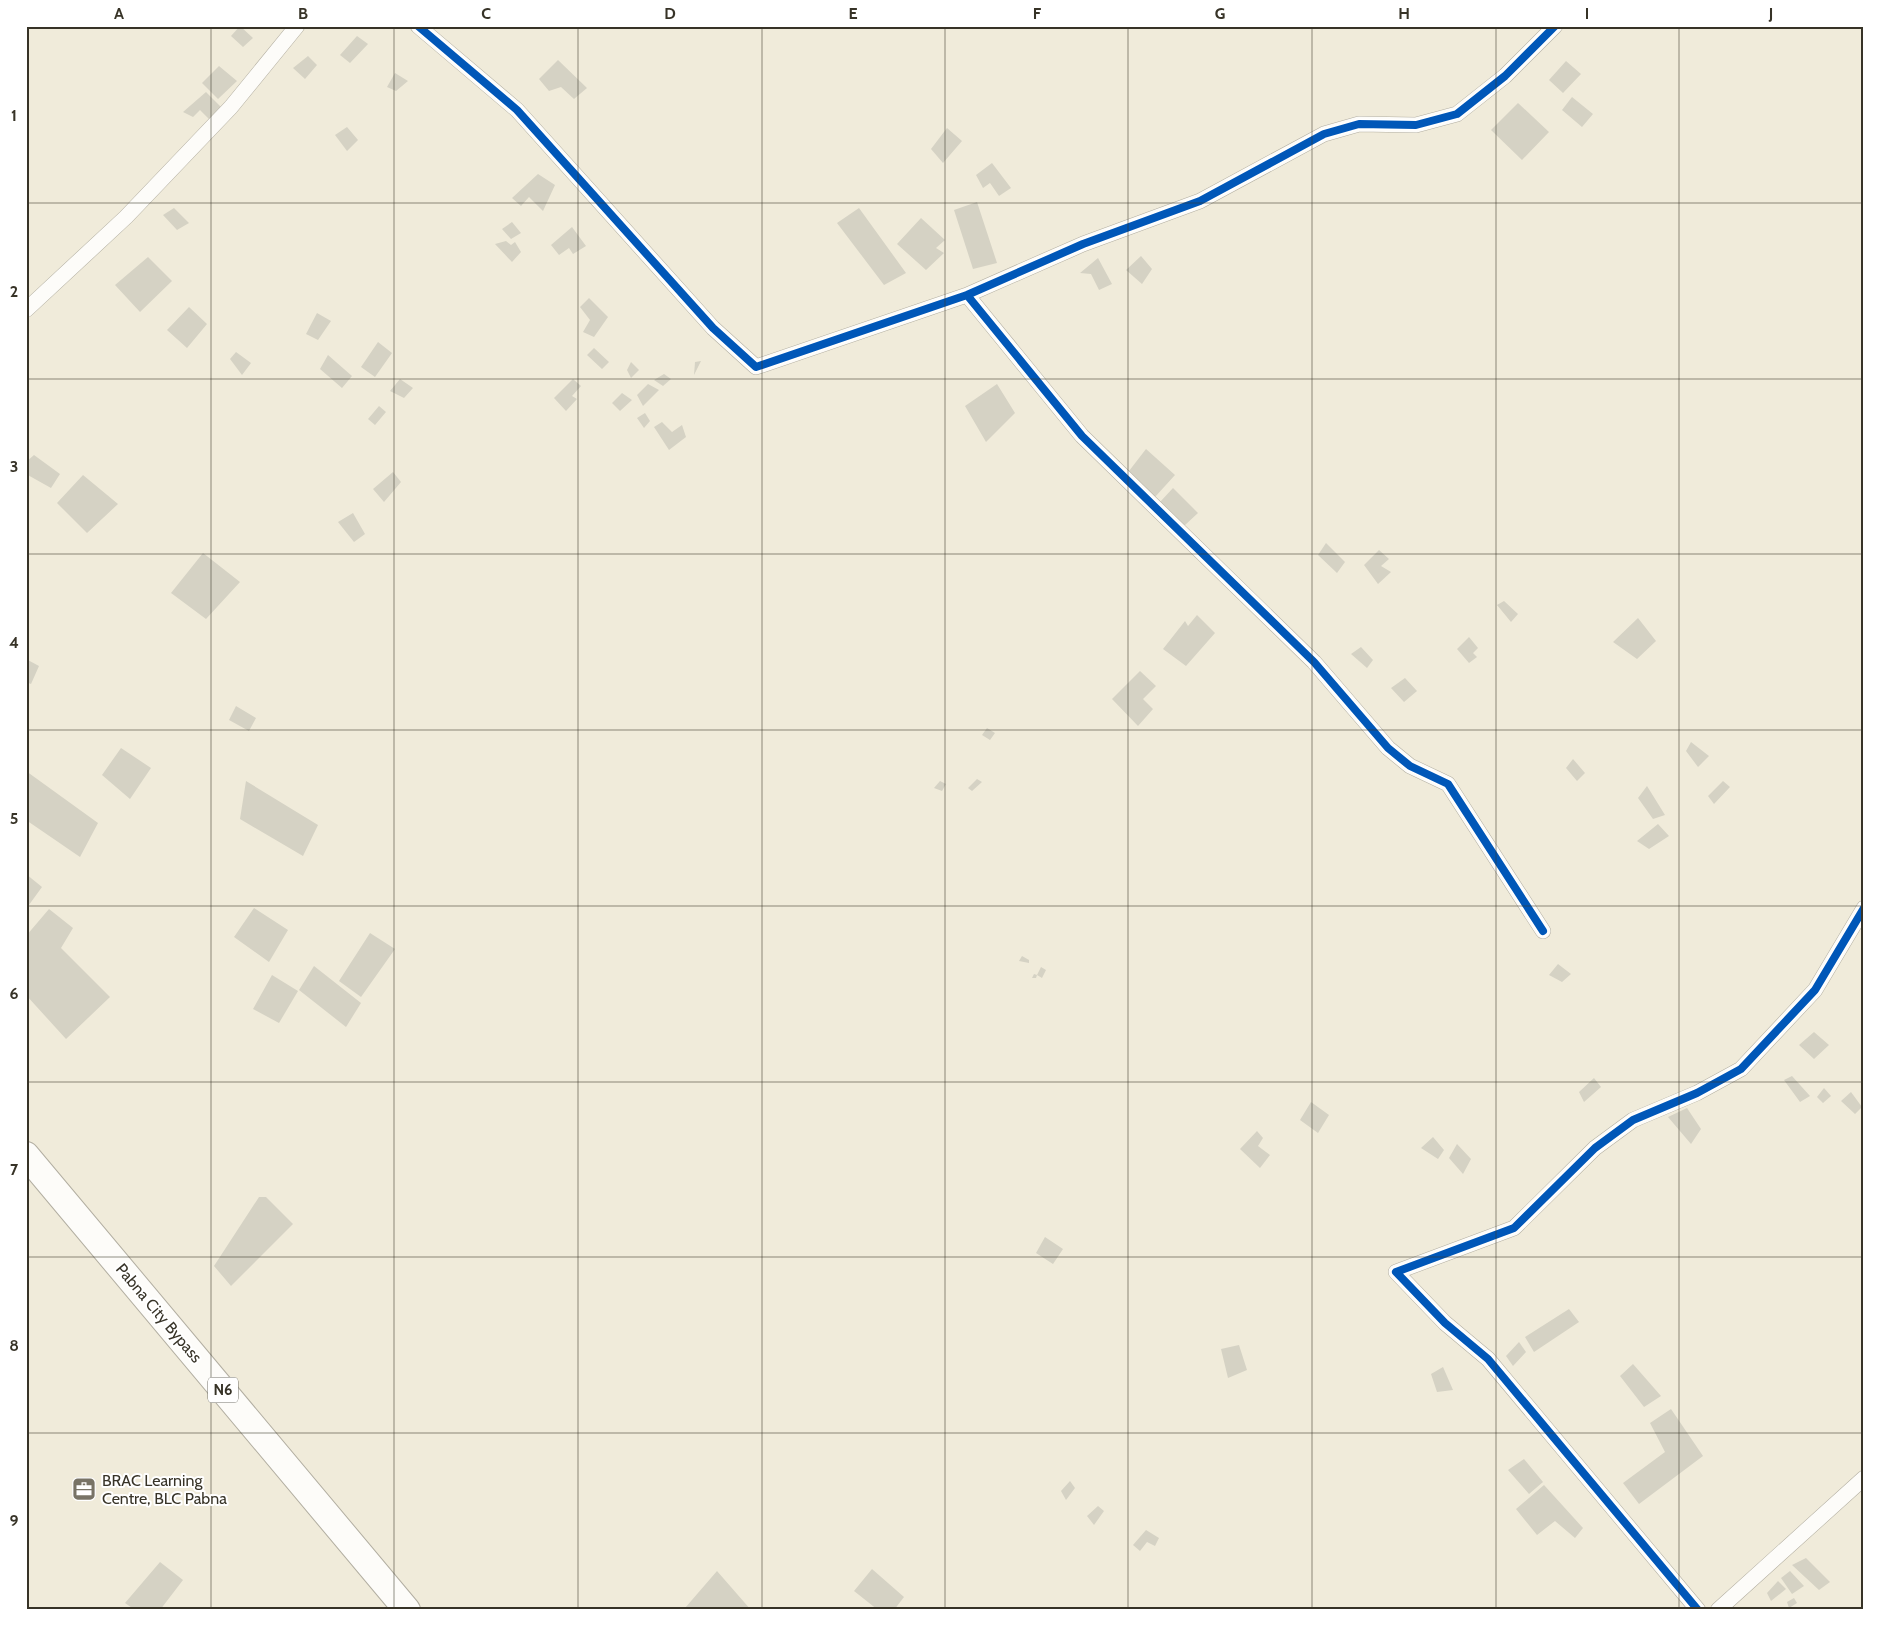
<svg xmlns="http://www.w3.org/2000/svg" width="1890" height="1636" viewBox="0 0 1890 1636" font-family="Cabin,sans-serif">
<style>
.building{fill:#d5d2c4}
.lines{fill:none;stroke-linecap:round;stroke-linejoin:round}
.street-casing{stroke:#b2aea1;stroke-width:16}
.highway-casing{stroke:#b2aea1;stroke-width:28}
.street{stroke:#fdfcf9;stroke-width:15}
.highway{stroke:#fdfcf9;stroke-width:26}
.cycleway-casing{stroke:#fff;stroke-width:11}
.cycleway{stroke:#0057b8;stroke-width:8}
.grid{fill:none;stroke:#373327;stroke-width:1;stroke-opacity:0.55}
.labels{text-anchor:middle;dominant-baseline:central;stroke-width:4;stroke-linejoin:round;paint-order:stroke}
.shield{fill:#fff;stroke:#737068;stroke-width:1}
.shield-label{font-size:15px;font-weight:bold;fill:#373327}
.street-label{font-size:16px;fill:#373327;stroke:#fff}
.poi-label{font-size:16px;fill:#373327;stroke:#fff;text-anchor:start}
.neatline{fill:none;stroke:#373327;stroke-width:2}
.grid-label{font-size:16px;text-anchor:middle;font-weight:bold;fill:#373327}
</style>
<rect width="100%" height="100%" fill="#f0ebda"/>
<path class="building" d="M240,26L253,38L243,47L231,36Z
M357,36L368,44L350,63L340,55Z
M308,56L317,65L305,79L293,68Z
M558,60L587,88L574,99L561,87L549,91L539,79Z
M1566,61L1581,74L1563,93L1549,80Z
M219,66L237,81L218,99L202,83Z
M395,73L408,81L396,91L387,87Z
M206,92L221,107L209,119L200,110L193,117L183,112Z
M1572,97L1593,114L1582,127L1562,110Z
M1518,103L1549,132L1522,160L1491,130Z
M347,127L358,140L347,151L335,135Z
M947,128L962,141L943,163L931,149Z
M992,163L1011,188L999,196L990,183L983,188L976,175Z
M538,174L555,185L543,211L529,197L521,206L512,198Z
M977,202L997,263L973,269L954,210Z
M174,208L189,223L177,230L163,215Z
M859,208L906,273L884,285L837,223Z
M921,218L945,240L936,248L944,253L926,270L897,244Z
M512,222L521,233L511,239L502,229Z
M572,227L586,246L573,254L569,248L559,255L551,245Z
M506,241L511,245L515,242L521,252L512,262L495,244Z
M1141,256L1152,269L1142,284L1126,270Z
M148,257L172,281L140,312L115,285Z
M1098,258L1112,284L1099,290L1091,274L1080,273Z
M589,298L608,317L594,337L583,332L590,320L580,307Z
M189,307L207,324L187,348L167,330Z
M317,313L331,321L318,340L306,334Z
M378,342L392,353L375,377L361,367Z
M594,348L609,362L602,369L587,355Z
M236,352L251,363L242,375L230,359Z
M328,355L352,376L342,388L320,369Z
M701,361L694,375L695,362Z
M631,362L639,370L631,378L627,370Z
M664,374L671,379L663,386L654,380Z
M400,379L413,388L404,398L390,391Z
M573,379L581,386L572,396L577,399L566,411L554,398Z
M648,384L659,390L643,406L637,395Z
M997,384L1015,413L986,442L965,406Z
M622,393L632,400L620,411L612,403Z
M379,406L386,412L375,425L368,419Z
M645,413L650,421L644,428L637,418Z
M662,422L672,432L682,425L686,437L669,450L654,427Z
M1146,449L1175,475L1155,497L1129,471Z
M34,455L60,474L51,488L26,474V462Z
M393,472L401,482L384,502L373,489Z
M83,475L118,504L87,533L57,503Z
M1173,488L1198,513L1184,526L1160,502Z
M353,513L365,534L354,542L338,522Z
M1326,543L1345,562L1337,573L1318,555Z
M1379,550L1389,559L1381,566L1391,572L1378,584L1364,565Z
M203,553L240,582L206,619L171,593Z
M1504,601L1518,614L1511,622L1497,605Z
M1197,615L1215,633L1186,666L1163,649L1185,621L1188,626Z
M1638,618L1656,641L1637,659L1613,642Z
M1469,637L1478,648L1473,653L1477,657L1469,663L1457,649Z
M1361,647L1373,660L1367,668L1351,654Z
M26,659L39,666L31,684L26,682Z
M1140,671L1156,686L1143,699L1153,709L1138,726L1112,699Z
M1405,678L1417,691L1404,702L1391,688Z
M236,706L256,718L249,731L229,720Z
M987,728L995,733L990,740L982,735Z
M1691,742L1709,756L1698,767L1686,751Z
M121,748L151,768L130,799L102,775Z
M1573,759L1585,773L1577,781L1566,768Z
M26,771L98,823L80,857L26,820Z
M977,779L982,782L972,791L968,788Z
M246,781L318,825L303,856L240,819Z
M940,781L946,784L942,791L934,788Z
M1723,781L1730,787L1714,804L1708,796Z
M1647,786L1665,815L1653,819L1638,798Z
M1658,824L1669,836L1649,849L1637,841Z
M26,874L42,887L26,909Z
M254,908L288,930L269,962L234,937Z
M49,909L73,928L61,948L110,997L66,1039L26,995V936Z
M370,933L395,949L361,997L339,981Z
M1022,956L1029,960V963L1019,961Z
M1558,964L1571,974L1562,982L1549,975Z
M314,966L361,1003L346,1027L299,990Z
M1041,967L1046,970L1042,978L1037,975L1036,978H1032L1034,974L1037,975Z
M272,975L298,991L279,1023L253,1009Z
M1814,1032L1829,1045L1814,1059L1799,1045Z
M1792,1076L1810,1096L1800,1102L1784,1080Z
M1594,1078L1601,1087L1584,1102L1579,1092Z
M1824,1088L1831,1096L1823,1103L1817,1097Z
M1851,1092L1862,1107L1855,1114L1841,1101Z
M1311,1102L1329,1115L1318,1133L1300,1120Z
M1687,1108L1701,1129L1691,1144L1668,1117Z
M1257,1131L1263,1138L1258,1146L1270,1155L1260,1168L1240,1149Z
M1433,1137L1444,1150L1438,1159L1421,1148Z
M1457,1144L1471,1159L1463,1174L1449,1158Z
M259,1197H266L293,1224L231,1286L214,1266Z
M1045,1237L1063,1249L1053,1264L1036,1253Z
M1569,1309L1579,1322L1534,1352L1525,1337Z
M1519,1342L1526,1352L1513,1366L1506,1356Z
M1239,1345L1247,1370L1228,1378L1221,1349Z
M1633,1364L1661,1396L1644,1407L1620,1376Z
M1443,1367L1453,1390L1437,1392L1431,1374Z
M1671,1409L1703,1456L1639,1504L1623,1483L1665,1452L1650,1423Z
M1524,1459L1543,1482L1529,1494L1508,1470Z
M1070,1481L1075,1488L1066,1500L1061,1491Z
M1544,1485L1583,1528L1575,1538L1555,1521L1537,1535L1516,1509Z
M1098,1506L1104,1511L1094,1525L1087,1516Z
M1146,1530L1159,1538L1155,1546L1147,1542L1140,1551L1133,1545Z
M1806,1558L1830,1582L1819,1590L1792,1565Z
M160,1562L183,1580L160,1610H135L125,1603Z
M872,1569L904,1597L894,1610H878L854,1591Z
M717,1571L751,1610H687L685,1608Z
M1790,1571L1804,1586L1792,1594L1781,1578Z
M1778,1581L1786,1589L1771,1601L1767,1593Z
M1794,1598L1797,1603L1789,1608L1787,1602Z"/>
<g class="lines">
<g class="street-casing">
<path id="street" d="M418,26L517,110L713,328L756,367L967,295L1083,244L1200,201L1324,134L1359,124L1416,125L1457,114L1505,76L1555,26
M967,295L1082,436L1314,662L1388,748L1410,766L1448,784L1543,931
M26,310L126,217L231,107L297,26
M1698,1610L1488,1359L1445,1323L1396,1272L1514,1228L1595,1148L1633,1120L1697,1093L1741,1069L1815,990L1864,908
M1718,1610L1864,1478"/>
</g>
<g class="highway-casing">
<path id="highway" d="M26,1155L407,1610"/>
</g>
<use href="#street" class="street"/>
<use href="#highway" class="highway"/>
<g class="cycleway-casing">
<path id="cycleway" d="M418,26L517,110L713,328L756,367L967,295L1083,244L1200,201L1324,134L1359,124L1416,125L1457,114L1505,76L1555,26
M967,295L1082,436L1314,662L1388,748L1410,766L1448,784L1543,931
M1698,1610L1488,1359L1445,1323L1396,1272L1514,1228L1595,1148L1633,1120L1697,1093L1741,1069L1815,990L1864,908"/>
</g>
<use href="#cycleway" class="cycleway"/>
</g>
<path class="grid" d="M211,26V1610M394,26V1610M578,26V1610M762,26V1610M945,26V1610M1128,26V1610M1312,26V1610M1496,26V1610M1679,26V1610M26,203H1864M26,379H1864M26,554H1864M26,730H1864M26,906H1864M26,1082H1864M26,1257H1864M26,1433H1864"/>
<defs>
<g id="office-square" transform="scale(1.25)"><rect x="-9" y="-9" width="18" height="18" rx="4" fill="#787366" stroke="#fff"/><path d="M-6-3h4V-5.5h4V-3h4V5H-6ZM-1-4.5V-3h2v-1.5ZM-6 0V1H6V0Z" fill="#fff"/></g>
</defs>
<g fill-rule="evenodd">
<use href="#office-square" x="84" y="1489"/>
</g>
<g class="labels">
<rect class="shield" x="208" y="1377.5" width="30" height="25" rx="4"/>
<g class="shield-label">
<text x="223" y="1390">N6</text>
</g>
<g class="street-label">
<text transform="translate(159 1313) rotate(50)">Pabna City Bypass</text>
</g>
<g class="poi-label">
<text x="102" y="1480">BRAC Learning<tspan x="102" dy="18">Centre, BLC Pabna</tspan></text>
</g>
</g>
<rect width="1890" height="1636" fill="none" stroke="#ffffff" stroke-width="55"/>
<rect x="28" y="28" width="1834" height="1580" class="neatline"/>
<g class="grid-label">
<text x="119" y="19">A</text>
<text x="303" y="19">B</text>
<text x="486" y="19">C</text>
<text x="670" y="19">D</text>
<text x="853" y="19">E</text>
<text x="1037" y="19">F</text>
<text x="1220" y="19">G</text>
<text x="1404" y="19">H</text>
<text x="1587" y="19">I</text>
<text x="1771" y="19">J</text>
<text x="14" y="121">1</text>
<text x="14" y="297">2</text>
<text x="14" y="472">3</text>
<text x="14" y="648">4</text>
<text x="14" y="824">5</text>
<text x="14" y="999">6</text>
<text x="14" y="1175">7</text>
<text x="14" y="1351">8</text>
<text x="14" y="1526">9</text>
</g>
</svg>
